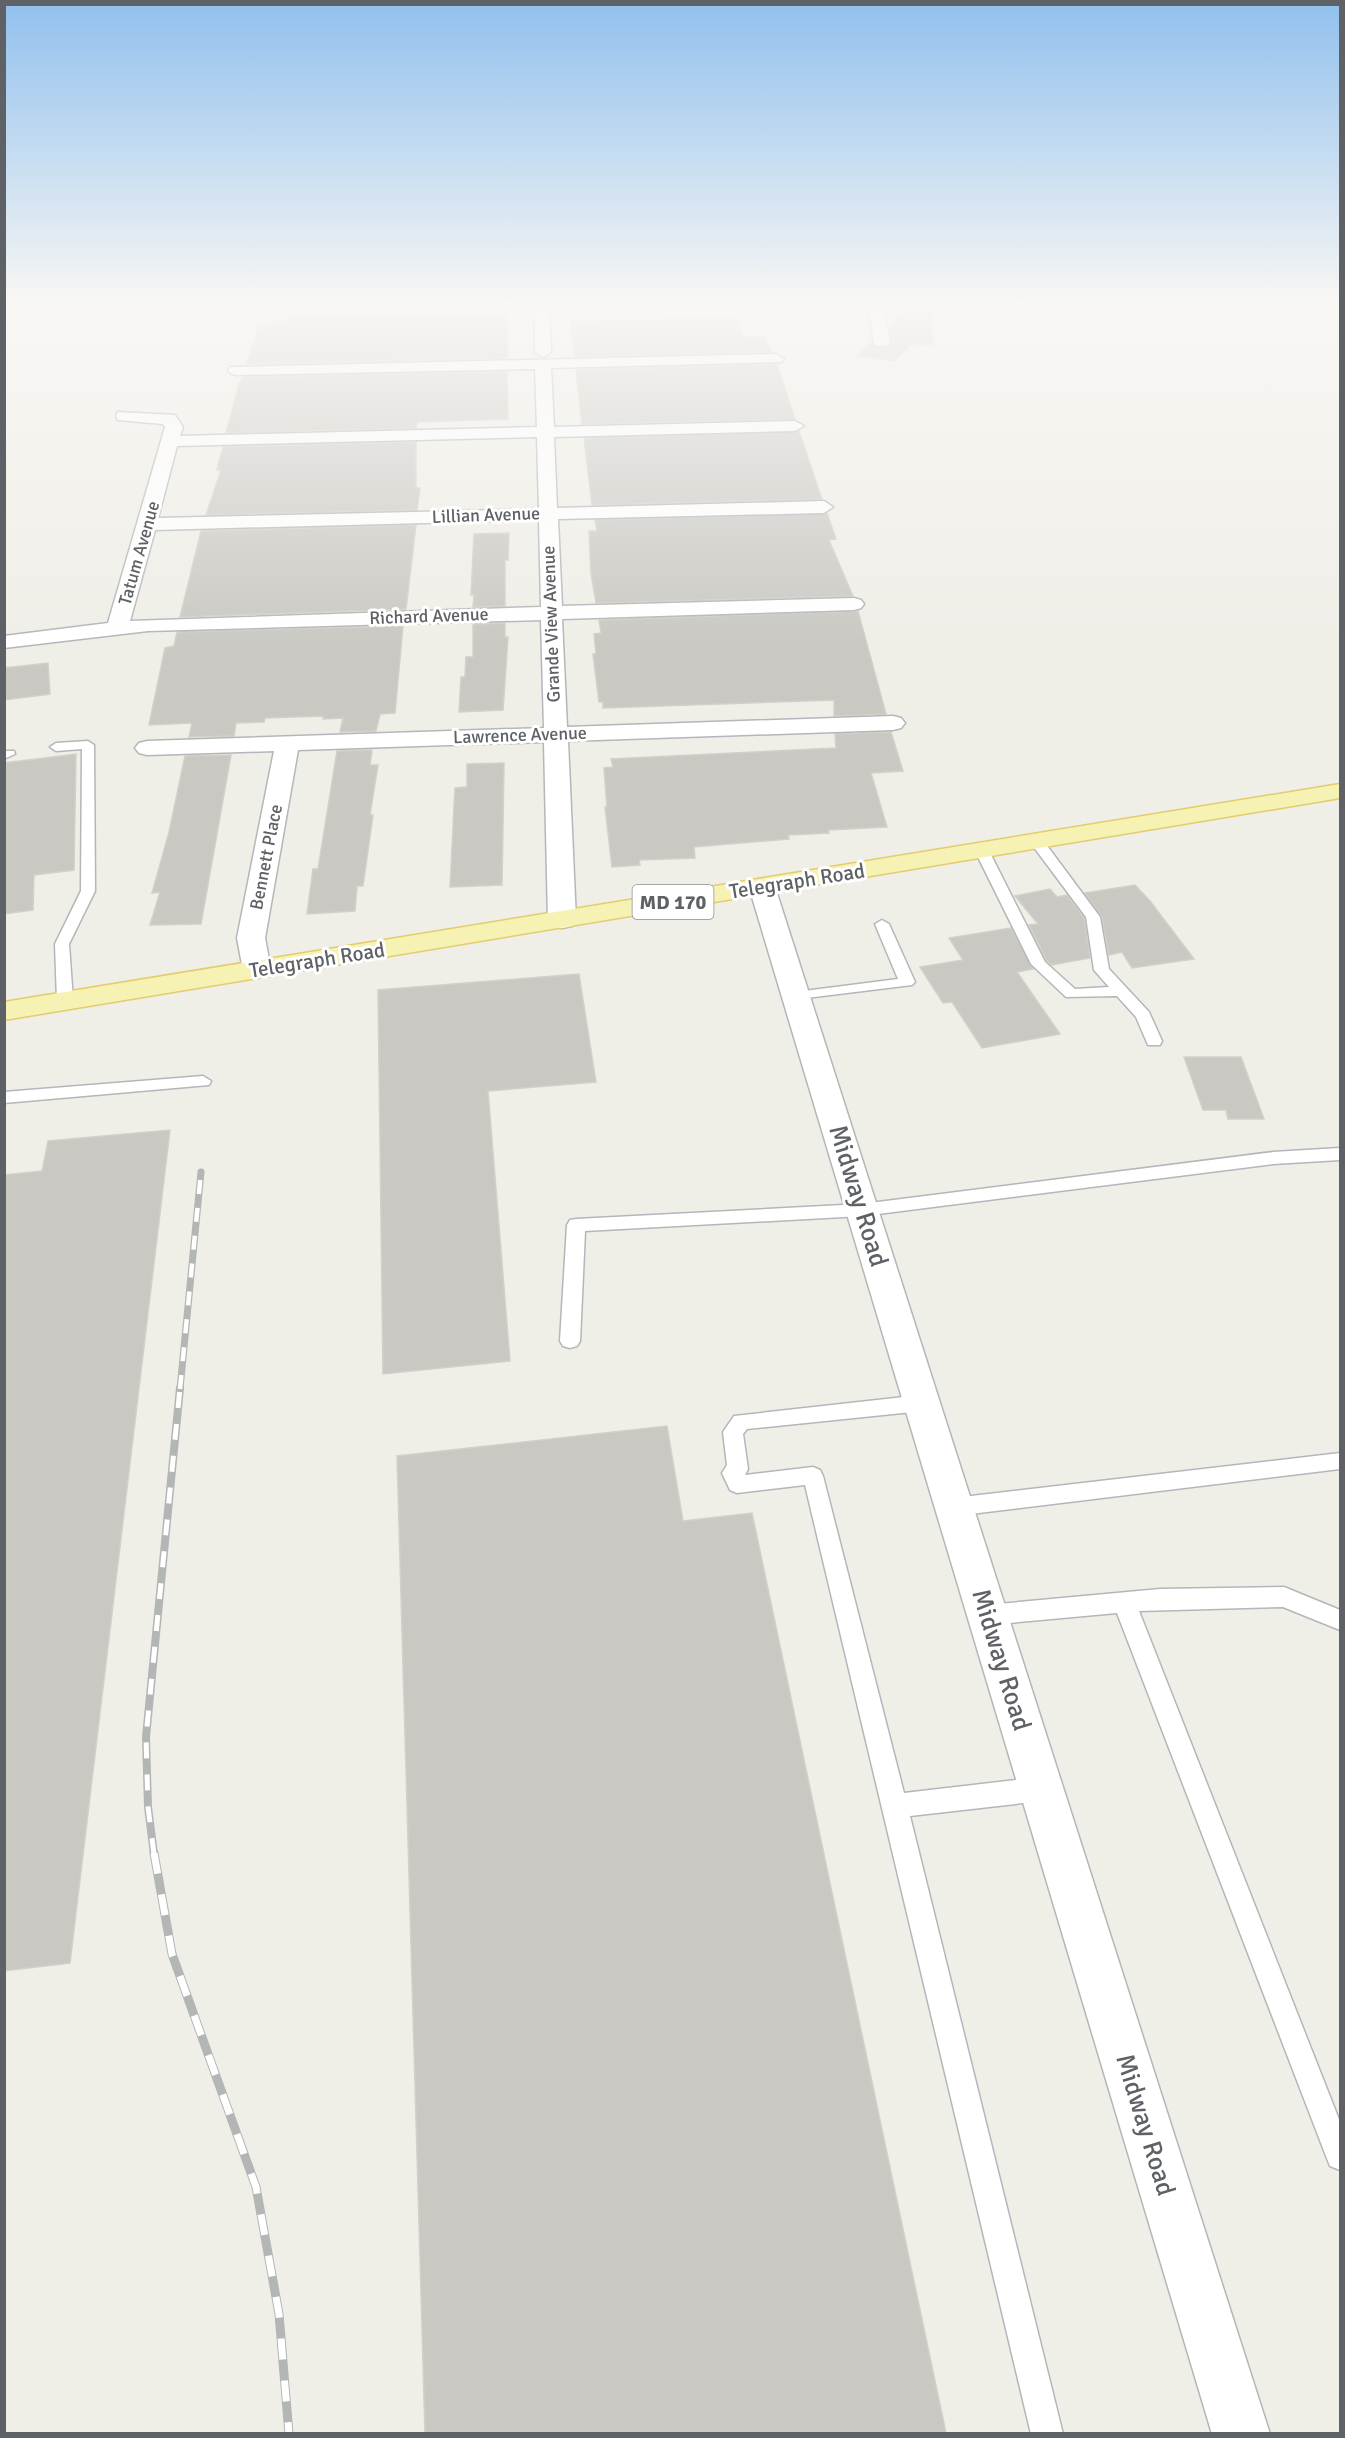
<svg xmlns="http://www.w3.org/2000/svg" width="1345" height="2438" viewBox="0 0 1345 2438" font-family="Signika,sans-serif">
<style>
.building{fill:#cac8c3;stroke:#d3d0c6;stroke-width:1.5}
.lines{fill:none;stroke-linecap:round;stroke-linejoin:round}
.lane-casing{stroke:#b4b6ba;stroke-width:3}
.street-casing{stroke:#b4b6ba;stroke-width:3}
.primary-casing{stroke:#e3cc6c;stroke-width:3}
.lane{fill:#fff;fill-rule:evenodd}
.street{fill:#fff;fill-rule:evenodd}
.primary{fill:#f6f2b4;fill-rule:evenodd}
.rail-far2-casing{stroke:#b4b5b5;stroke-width:7}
.rail-far1-casing{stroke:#b4b5b5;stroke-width:8}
.rail-casing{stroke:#b4b5b5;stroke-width:9}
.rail-far2{stroke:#fff;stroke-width:4.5;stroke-dasharray:14;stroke-linecap:butt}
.rail-far1{stroke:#fff;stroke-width:5;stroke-dasharray:16;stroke-linecap:butt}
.rail{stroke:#fff;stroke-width:7;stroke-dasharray:21;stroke-linecap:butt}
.labels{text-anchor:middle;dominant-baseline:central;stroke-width:6;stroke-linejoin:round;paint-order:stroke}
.far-street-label{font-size:18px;fill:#5e6165;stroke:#fff}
.shield{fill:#fff;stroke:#8e9093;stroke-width:1.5}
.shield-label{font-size:20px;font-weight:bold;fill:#5e6165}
.street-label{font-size:21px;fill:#5e6165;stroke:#fff}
.near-street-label{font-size:26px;fill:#5e6165;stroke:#fff}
</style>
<rect width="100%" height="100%" fill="#efeee7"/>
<path class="building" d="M905,310H931L933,345L911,344L895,361L857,356L872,342L877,348H889L892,343L889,326Z
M291,315H508L507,358L247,364L259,325H274L277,321H287Z
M735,318L743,337L764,336L771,352L575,357L570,321Z
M777,364L795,419L582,424L576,370Z
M507,372L508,419L417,422L416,428L226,433L239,384L243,377Z
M799,431L822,499L592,505L584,438Z
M416,442V488H420L417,510L206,515L221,470H217L223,447Z
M827,513L836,539L829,540L853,596L596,603L591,574L589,531H597L595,520Z
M416,525L406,609L180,617L201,531Z
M509,533L508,560H505V606L473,607L474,595H471L474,534Z
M858,611L886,714L834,716V700L603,708V702H599L593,654H596L594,634L601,633L599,620Z
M505,623V637H508L503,710L459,712L461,677H465L466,657H473V624Z
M403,626L395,713L380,714L376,731L340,732L343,718L323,719V716L265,718L264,722L236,723L234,736L189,737L192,723L149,725L165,648L174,646L177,632Z
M48,663L50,694L4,700V668Z
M891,732L903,771L871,773L887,827L828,830L829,833L788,835L789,839L694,847L695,858L639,860L640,865L612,867L605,807H607L604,768L613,767L611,759L836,748L835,734Z
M372,750L370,765H378L370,815H373L363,886H357L355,911L307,914L313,869H318L337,751Z
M76,754L74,870L34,875L33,910L4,914V763Z
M231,755L201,924L150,925L160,892L152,893L169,832L185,756Z
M504,763L502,885L450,887L455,788L467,787V764Z
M1135,885L1150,901L1194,959L1132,968L1122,952L1109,955L1102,917L1085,893Z
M1050,889L1057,897L1067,895L1084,918L1090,958L1052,965L1047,961L1029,925L1038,924L1015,896Z
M1011,928L1033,969L1017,972L1060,1034L982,1048L952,1002L943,1003L920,967L963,960L949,938Z
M579,974L596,1082L488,1091L510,1361L383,1374L378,990Z
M1184,1057H1241L1264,1119H1228L1226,1110H1203Z
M170,1130L70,1963L4,1971V1175L42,1171L48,1141Z
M667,1426L683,1521L752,1513L946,2433H425L397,1456Z"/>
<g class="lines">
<g class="lane-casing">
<path id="lane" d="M88,741L94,745L95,891L69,944L73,1001L65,1006L57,1001L55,944L81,891L82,749L56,751L50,747L56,743Z
M4,751H14L15,754L4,759Z
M1037,838L1042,839L1100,917L1109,969L1149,1012L1162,1041L1160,1045H1148L1136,1017L1117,996L1066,997L1031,964L975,851L977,848L982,847L989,851L1045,962L1075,989L1109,987L1094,970L1086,917L1030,842Z
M882,920L889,924L915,982L912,985L790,1000L788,997L796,992L898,979L875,924Z
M203,1076L211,1081L209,1085L4,1103V1092Z
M1340,1148V1160L1273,1164L862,1216L585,1231L580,1341L577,1346L570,1348L563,1346L560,1341L567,1225L570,1220L576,1219L862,1204L1273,1152Z
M922,1395L929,1397L932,1403L929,1409L922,1411L747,1429L743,1434L748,1469L745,1475L813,1467L820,1470L823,1476L904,1793L1041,1777L1050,1781L1053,1789L1050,1797L1041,1801L910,1816L1063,2434H1031L805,1485L737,1493L730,1490L722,1473L727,1465L723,1432L734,1416Z
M1340,1453V1469L954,1516L947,1513L943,1507L947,1501L954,1498Z
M1284,1587L1340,1610V1630L1283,1607L1139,1611L1340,2122V2170L1330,2166L1326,2156L1117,1613L987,1625L979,1622L976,1615L979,1608L987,1605L1160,1589Z"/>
</g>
<g class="street-casing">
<path id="street" d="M535,302H549L551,352L543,357L535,352Z
M868,302H882L890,343L887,346H877L874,343Z
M776,354L784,359L782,362L551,368L554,427L795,421L804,426L795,431L554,437L557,508L824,501L833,507L824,513L558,519L562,606L854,598L861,600L864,604L861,608L854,610L562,619L567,727L893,716L901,718L905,723L901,728L893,730L568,741L576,920L572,926L562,928L552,926L548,920L544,742L298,750L265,938L271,970L267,976L257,978L247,976L243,970L237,938L274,751L147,755L139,753L135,748L139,743L147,741L544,728L541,620L148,631L4,648V636L108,623L165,427L163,424L118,420L116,416L118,412L175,415L183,427L180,436L537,427L535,369L236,375L230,373L228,370L230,367ZM537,437L539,509L158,518L177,446ZM539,520L541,607L130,621L155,530Z
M762,879L771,881L775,887L1270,2434H1212L749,887L753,881Z"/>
</g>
<g class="primary-casing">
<path id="primary" d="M1340,784V798L4,1020V1002Z"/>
</g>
<use href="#lane" class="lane"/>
<use href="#street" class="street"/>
<use href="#primary" class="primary"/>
<g class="rail-far2-casing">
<path id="rail-far2" d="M180,1389L201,1172"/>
</g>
<g class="rail-far1-casing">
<path id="rail-far1" d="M154,1854L148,1807L146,1737L180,1388"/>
</g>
<g class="rail-casing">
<path id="rail" d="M154,1853L172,1954L256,2187L279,2314L289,2434"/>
</g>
<use href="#rail-far2" class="rail-far2"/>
<use href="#rail-far1" class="rail-far1"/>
<use href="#rail" class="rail"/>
</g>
<linearGradient id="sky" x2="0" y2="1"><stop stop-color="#91c0ee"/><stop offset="0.47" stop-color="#f8f7f4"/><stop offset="1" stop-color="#f8f7f4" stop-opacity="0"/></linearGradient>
<rect width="1345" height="644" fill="url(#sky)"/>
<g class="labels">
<g class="far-street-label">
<text transform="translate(486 515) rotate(-2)">Lillian Avenue</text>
<text transform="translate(139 553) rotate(-74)">Tatum Avenue</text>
<text transform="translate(429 616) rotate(-2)">Richard Avenue</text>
<text transform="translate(551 624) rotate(-92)">Grande View Avenue</text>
<text transform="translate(520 735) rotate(-2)">Lawrence Avenue</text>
<text transform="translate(266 857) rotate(-79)">Bennett Place</text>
</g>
<rect class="shield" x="632.5" y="885" width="81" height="34" rx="4.5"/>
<g class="shield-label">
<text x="673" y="902">MD 170</text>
</g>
<g class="street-label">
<text transform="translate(797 881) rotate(-9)">Telegraph Road</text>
<text transform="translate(317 960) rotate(-9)">Telegraph Road</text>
</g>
<g class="near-street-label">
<text transform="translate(858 1196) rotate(73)">Midway Road</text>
<text transform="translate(1001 1660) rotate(73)">Midway Road</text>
<text transform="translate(1145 2125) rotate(73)">Midway Road</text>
</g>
</g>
<rect width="1345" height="2438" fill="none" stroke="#5e6165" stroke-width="12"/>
</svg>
